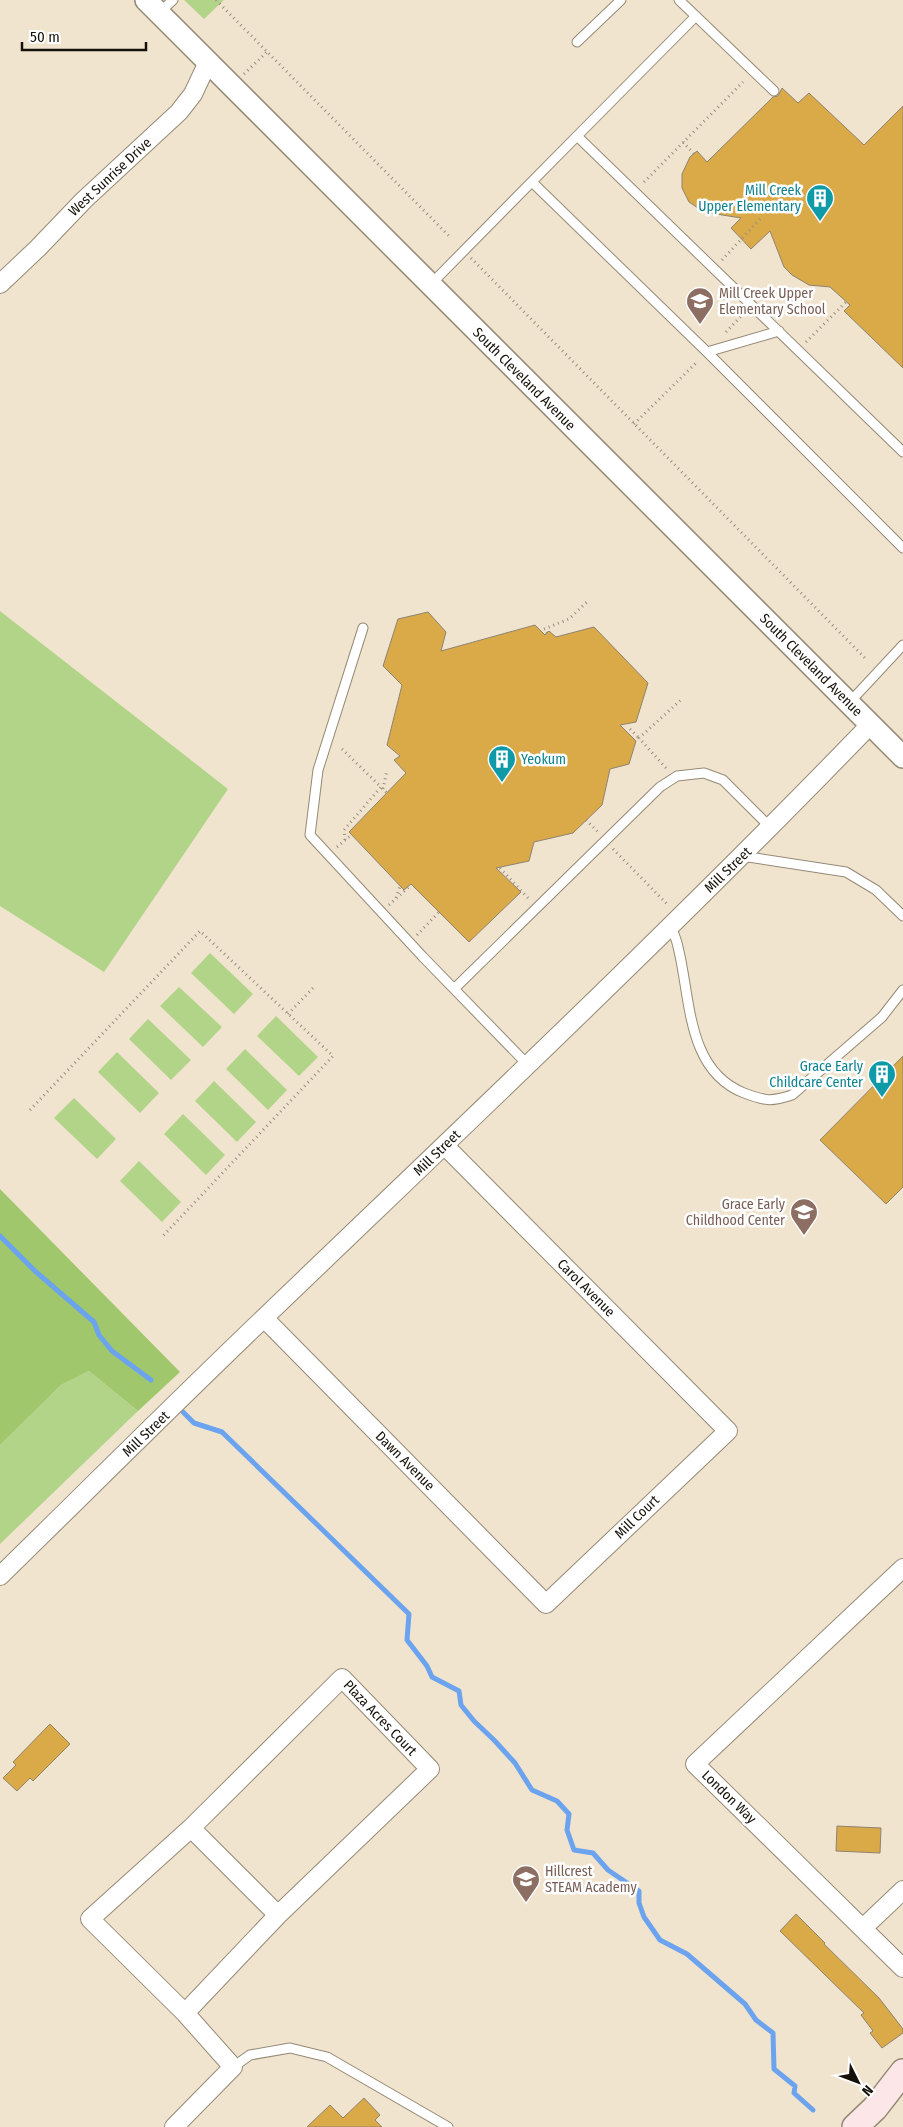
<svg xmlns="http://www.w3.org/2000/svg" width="903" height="2127" viewBox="0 0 903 2127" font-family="'Fira Sans Condensed',sans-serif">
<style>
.green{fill:#b2d489}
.forest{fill:#a0c76c}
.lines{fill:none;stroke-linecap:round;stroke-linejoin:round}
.stream{stroke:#6ba3ef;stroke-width:5}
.building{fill:#daa948;stroke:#8e8370}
.service-casing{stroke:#958a76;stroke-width:11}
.minor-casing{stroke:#958a76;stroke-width:20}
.tertiary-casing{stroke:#958a76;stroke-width:24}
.secondary-casing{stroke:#958a76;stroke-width:28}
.path{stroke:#988f7f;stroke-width:3;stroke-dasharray:1 4;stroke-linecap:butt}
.service{stroke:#fff;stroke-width:9}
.minor{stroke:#fff;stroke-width:18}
.tertiary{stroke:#fff;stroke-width:21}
.secondary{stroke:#fde6e8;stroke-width:25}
.labels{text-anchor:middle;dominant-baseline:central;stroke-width:5;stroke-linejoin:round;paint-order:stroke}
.street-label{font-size:14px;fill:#151109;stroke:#fff}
.culture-label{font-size:14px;fill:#0d838f;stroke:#fff;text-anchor:end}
.education-label{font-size:14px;fill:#785e54;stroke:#fff;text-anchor:start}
</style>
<rect width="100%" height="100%" fill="#f0e4cf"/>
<path class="green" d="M184,0H224L204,19Z
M0,611L228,789L104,972L0,906Z
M210,953L253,994L234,1014L191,973Z
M179,987L222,1027L203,1047L160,1006Z
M276,1016L318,1057L299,1076L257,1036Z
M148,1019L191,1060L171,1080L129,1039Z
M245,1049L287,1090L268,1110L226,1069Z
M117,1052L159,1093L140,1113L98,1072Z
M214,1081L256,1122L237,1142L195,1101Z
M74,1098L116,1139L97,1159L54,1118Z
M183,1114L225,1155L206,1175L164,1134Z
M139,1161L181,1202L162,1222L120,1181Z
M89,1371L138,1411L0,1544V1445L61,1385Z"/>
<path class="forest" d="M0,1189L180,1372L138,1411L89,1371L61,1385L0,1445Z"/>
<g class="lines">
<path class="stream" d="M0,1236L35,1271L94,1322L99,1335L112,1351L151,1380
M183,1412L194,1423L222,1432L409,1614L407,1640L427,1666L432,1677L459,1691L461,1705L474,1721L494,1740L515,1763L532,1790L557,1801L569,1814L567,1830L574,1850L593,1853L608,1870L639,1891V1903L644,1917L660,1940L687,1954L745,2004L756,2020L773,2033L774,2069L795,2086L794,2093L813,2110"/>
</g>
<path class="building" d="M782,88L798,103L809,93L864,145L903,106V368L844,311L850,305L830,287L809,285L792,275L784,267L770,231L751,249L731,228L741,218L704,212L689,202L682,188V174L690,157L697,151L707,162L773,97L778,96Z
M428,612L446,632L441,651L535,625L545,635L549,631L556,637L594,627L648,683L636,722L620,725L636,741L629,764L610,769L602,805L573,833L534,842L529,861L496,868L521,892L469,942L411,884L404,890L349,832L406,773L394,760L400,756L387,745L402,685L383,666L398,619Z
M903,1056V1187L886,1204L820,1140Z
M50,1724L70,1744L33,1781L30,1778L17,1791L3,1778L16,1765L13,1762Z
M837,1826L881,1828L880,1853L836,1851Z
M796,1914L825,1943L824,1944L879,1998L903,2029V2033L882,2048L870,2033L873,2031L861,2015L864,2013L780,1931Z
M364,2098L380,2115L375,2120L382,2127H307L330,2105L343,2118Z"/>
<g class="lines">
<g class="service-casing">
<path id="service" d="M679,0L774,91
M159,13L173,0
M577,42L621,0
M577,136L696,16
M532,182L707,352L903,548
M431,284L577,136L903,452
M707,352L779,331
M363,628L318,770L310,835L423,957L527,1064
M849,703L903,645
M742,856L846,872L876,890L903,916
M671,925C673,933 677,940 678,947C691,998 686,1070 744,1093C765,1101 771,1102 792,1095L882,1017L903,990
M454,989L660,787L677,776L704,773L723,780L771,828
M233,2067L250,2055L290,2048L327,2057L448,2127"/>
</g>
<g class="minor-casing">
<path id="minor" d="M0,284L38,248L84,200L179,112L193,94L208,62
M264,1318L546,1604L728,1431L445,1146
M903,1568L695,1764L903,1968
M0,1576C89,1489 177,1401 267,1315C470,1120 675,927 870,725
M191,1828L278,1915
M863,1928L903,1890
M174,2127L233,2067L185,2013L90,1919L191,1828L342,1678L430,1769L278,1915L185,2013"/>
</g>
<g class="tertiary-casing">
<path id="tertiary" d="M146,0L903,757"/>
</g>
<g class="secondary-casing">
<path id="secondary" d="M855,2127L875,2108L903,2072"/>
</g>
<path class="path" d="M216,0L449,236
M244,74L267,52
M683,142L694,154
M644,182L743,82
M471,258L867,660
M722,260L761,218
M726,332L745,312
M806,342L846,302
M634,424L697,362
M547,633L544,629L569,619L589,600
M630,729L639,738
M342,749L381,787L344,830L345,840
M666,768L639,738L683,698
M382,788L387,793
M383,789L387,770
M586,820L598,832
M337,847L351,835
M613,849L668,905
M500,868L529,899
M396,898L400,886
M389,905L411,885
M417,935L439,912
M288,1014L313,988
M30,1110L200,931L333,1056L162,1237"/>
<use href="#service" class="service"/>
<use href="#minor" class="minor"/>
<use href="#tertiary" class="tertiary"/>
<use href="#secondary" class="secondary"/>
</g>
<defs>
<g id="building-pin" transform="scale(1.4375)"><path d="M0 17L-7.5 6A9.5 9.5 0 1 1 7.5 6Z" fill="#0f9aa8" stroke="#fff"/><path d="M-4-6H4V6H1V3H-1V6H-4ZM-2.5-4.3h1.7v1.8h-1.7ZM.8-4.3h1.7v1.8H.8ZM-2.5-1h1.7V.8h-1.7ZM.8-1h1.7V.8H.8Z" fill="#fff"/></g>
<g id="school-pin" transform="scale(1.4375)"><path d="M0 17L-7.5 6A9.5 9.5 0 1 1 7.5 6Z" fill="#8d6e63" stroke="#fff"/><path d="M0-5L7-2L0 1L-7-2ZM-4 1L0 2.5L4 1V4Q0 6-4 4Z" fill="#fff"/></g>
</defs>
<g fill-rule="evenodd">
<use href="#building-pin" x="820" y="198"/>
<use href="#school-pin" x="700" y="301"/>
<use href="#building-pin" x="502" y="759"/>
<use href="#building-pin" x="882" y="1074"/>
<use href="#school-pin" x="804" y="1212"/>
<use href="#school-pin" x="526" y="1879"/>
</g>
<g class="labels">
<g class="street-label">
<text transform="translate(110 177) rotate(-43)">West Sunrise Drive</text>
<text transform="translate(524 379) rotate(45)">South Cleveland Avenue</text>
<text transform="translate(811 665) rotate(45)">South Cleveland Avenue</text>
<text transform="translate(728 870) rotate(-44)">Mill Street</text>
<text transform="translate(437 1153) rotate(-44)">Mill Street</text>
<text transform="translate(586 1288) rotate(45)">Carol Avenue</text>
<text transform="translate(146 1434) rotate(-44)">Mill Street</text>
<text transform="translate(405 1461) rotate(45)">Dawn Avenue</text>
<text transform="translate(637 1517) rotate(-44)">Mill Court</text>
<text transform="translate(380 1718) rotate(46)">Plaza Acres Court</text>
<text transform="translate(729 1797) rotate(44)">London Way</text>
</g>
<g class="culture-label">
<text x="801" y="190">Mill Creek<tspan x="801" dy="16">Upper Elementary</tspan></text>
<text x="521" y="759" text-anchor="start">Yeokum</text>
<text x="863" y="1066">Grace Early<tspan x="863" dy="16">Childcare Center</tspan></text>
</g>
<g class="education-label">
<text x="719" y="293">Mill Creek Upper<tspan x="719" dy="16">Elementary School</tspan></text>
<text x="785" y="1204" text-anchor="end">Grace Early<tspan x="785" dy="16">Childhood Center</tspan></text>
<text x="545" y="1871">Hillcrest<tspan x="545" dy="16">STEAM Academy</tspan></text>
</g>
</g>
<g transform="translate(858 2082) rotate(132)" stroke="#ffffff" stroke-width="4" paint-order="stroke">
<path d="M0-4L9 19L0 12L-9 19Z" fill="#151109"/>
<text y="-8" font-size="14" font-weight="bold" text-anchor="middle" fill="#151109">N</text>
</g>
<path d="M22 42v8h124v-8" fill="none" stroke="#151109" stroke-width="2.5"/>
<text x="30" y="42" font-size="15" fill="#151109" stroke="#ffffff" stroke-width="4" paint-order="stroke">50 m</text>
</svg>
